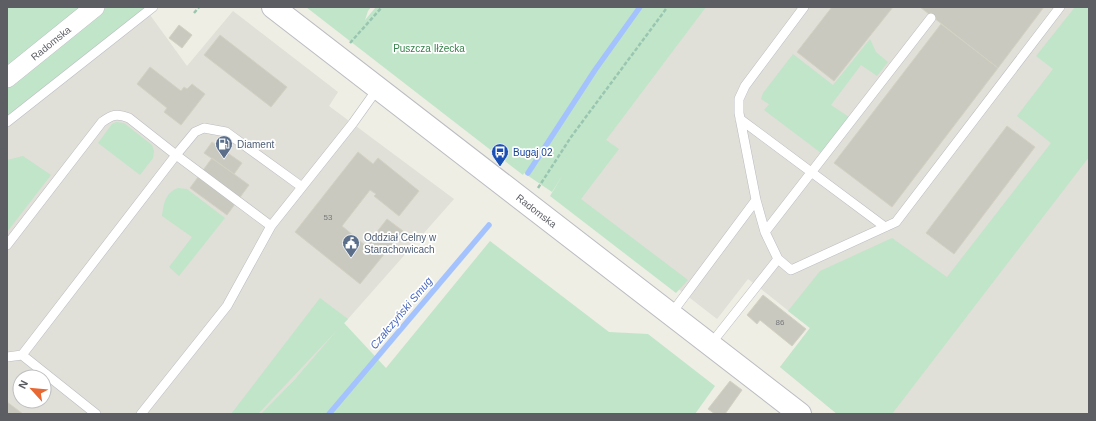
<svg xmlns="http://www.w3.org/2000/svg" width="1096" height="421" viewBox="0 0 1096 421" font-family="Helvetica,sans-serif">
<style>
.industrial{fill:#e0dfd8;fill-rule:evenodd}
.green{fill:#c1e5c9}
.lines{fill:none;stroke-linecap:round;stroke-linejoin:round}
.stream{stroke:#a4c3fe;stroke-width:5.5}
.building{fill:#c9c9c0;stroke:#d3d1c2}
.service-casing{stroke:#bbbcc2;stroke-width:10}
.minor-casing{stroke:#bbbcc2;stroke-width:20}
.tertiary-casing{stroke:#bbbcc2;stroke-width:24}
.path{stroke:#9ac6b1;stroke-width:2.5;stroke-dasharray:4 2;stroke-linecap:butt}
.service{stroke:#fff;stroke-width:9}
.minor{stroke:#fff;stroke-width:19}
.tertiary{stroke:#fff;stroke-width:22}
.labels{text-anchor:middle;dominant-baseline:central;stroke-width:3.5;stroke-linejoin:round;paint-order:stroke}
.number-label{font-size:8px;fill:#77797b}
.street-label{font-size:10px;fill:#5c5e64;stroke:#fff}
.park-label{font-size:10px;fill:#35824a;stroke:#fff}
.service-label{font-size:10px;fill:#4e5e75;stroke:#fff;text-anchor:start}
.transit-label{font-size:10px;fill:#164399;stroke:#fff;text-anchor:start}
.water-label{font-size:11px;font-style:italic;fill:#4767c1;stroke:#fff}
</style>
<rect width="100%" height="100%" fill="#eeeee4"/>
<path class="industrial" d="M687,7H1089V414H837L780,367L810,328L756,285L748,279L717,319L573,207L579,147Z
M145,8L187,66L233,11L338,92L329,106L454,199L294,380L262,414H7V116ZM20,377H44V401H20Z"/>
<path class="green" d="M7,7H146L7,116Z
M306,7H371L368,11L365,20L376,7H706L606,140L619,149L581,199L688,280L676,293L550,196L564,173L552,192L524,173L523,175Z
M1075,7H1089V157L892,414H837L780,367L810,328L788,311L820,271L892,238L947,277L1051,143L1017,116L1053,69L1036,56Z
M870,39L876,52L888,62L877,76L861,65L831,105L849,117L821,153L764,110L769,104L761,99L763,93L793,54L833,85Z
M116,122L124,123L152,145L154,151L153,158L140,175L98,143L112,124Z
M23,156L51,175L7,232V160Z
M178,188L187,189L225,218L179,276L169,267L192,237L162,216C164,203 165,193 178,188Z
M490,241L609,332L648,334L715,386L695,414H261L294,380L339,328L258,414H231L320,298L348,319L344,323L386,368Z"/>
<g class="lines">
<path class="stream" d="M528,173L595,70L640,7
M329,414L489,225"/>
</g>
<path class="building" d="M832,7H893L834,81L797,52Z
M920,7H1044L998,68Z
M941,24L998,68L892,207L834,163Z
M179,25L192,35L182,48L169,38Z
M220,35L287,87L271,107L204,55Z
M150,67L181,91L184,87L187,89L192,84L205,94L181,125L164,112L167,108L137,84Z
M1007,126L1035,147L954,254L926,233Z
M212,142L242,163L234,174L204,153Z
M358,152L373,164L378,158L419,191L399,216L374,196L376,194L370,190L342,226L366,246L387,219L403,231L360,284L295,232Z
M212,158L249,185L227,215L190,188Z
M763,295L806,329L792,346L760,320L757,324L747,315Z
M730,381L742,390L725,414H715L708,409Z
M7,402L23,414H7Z"/>
<g class="lines">
<g class="service-casing">
<path id="service" d="M740,119L885,227
M7,122L153,7
M271,226L176,155L195,132L204,128L226,132L302,187
M765,232L931,18
M7,245L102,122C112,115 116,113 129,118L176,155L22,355
M778,259L765,232L756,200L739,113V99L745,86L804,7
M671,314L756,200
M710,345L778,259L791,270L896,222L1060,7
M7,357L22,355L96,414
M141,414L227,306L271,226L353,123L378,88"/>
</g>
<g class="minor-casing">
<g id="minor">
<path id="s1" d="M7,78L95,7"/>
</g>
</g>
<g class="tertiary-casing">
<g id="tertiary">
<path id="s2" d="M273,7L800,414"/>
</g>
</g>
<path class="path" d="M194,13L199,7
M350,43L382,7
M538,188L571,137L666,9"/>
<use href="#service" class="service"/>
<use href="#minor" class="minor"/>
<use href="#tertiary" class="tertiary"/>
</g>
<defs>
<g id="fuel-pin" transform="scale(0.9)"><path d="M0 17L-7.5 6A9.5 9.5 0 1 1 7.5 6Z" fill="#5c6f8a" stroke="#fff"/><path d="M-5.5-6h7V0h2V4h1.3V-2.5L3-4.5l.8-.8L6-3V5H2.5V1h-1V6h-7ZM-4.2-4.7v3.2H.2V-4.7Z" fill="#fff"/></g>
<g id="bus-pin" transform="scale(0.9)"><path d="M0 17L-7.5 6A9.5 9.5 0 1 1 7.5 6Z" fill="#1a4fb4" stroke="#fff"/><path d="M-5-6H5V4H4V6H2V4H-2V6H-4V4H-5ZM-3.5-4V0h7V-4ZM-3.5 1.2v1.5H-2V1.2ZM2 1.2v1.5H3.5V1.2Z" fill="#fff"/></g>
<g id="civic-pin" transform="scale(0.9)"><path d="M0 17L-7.5 6A9.5 9.5 0 1 1 7.5 6Z" fill="#5c6f8a" stroke="#fff"/><path d="M-.6-6.5H3V-4.5H.6V-3L4-1V1h2V6H-6V1h2V-1L-.6-3ZM-1.2 2.5V6h2.4V2.5Z" fill="#fff"/></g>
</defs>
<g fill-rule="evenodd">
<use href="#fuel-pin" x="224" y="144"/>
<use href="#bus-pin" x="500" y="152"/>
<use href="#civic-pin" x="351" y="243"/>
</g>
<g class="labels">
<g class="number-label">
<text x="328" y="217">53</text>
<text x="780" y="322">86</text>
</g>
<g class="street-label">
<text stroke="none"><textPath href="#s1" startOffset="56">Radomska</textPath></text>
<text stroke="none"><textPath href="#s2" startOffset="333">Radomska</textPath></text>
</g>
<g class="park-label">
<text x="429" y="48">Puszcza Iłżecka</text>
</g>
<g class="service-label">
<text x="237" y="144">Diament</text>
<text x="364" y="237">Oddział Celny w<tspan x="364" dy="12">Starachowicach</tspan></text>
</g>
<g class="transit-label">
<text x="513" y="152">Bugaj 02</text>
</g>
<g class="water-label">
<text transform="translate(401 313) rotate(-50)">Czałczyński Smug</text>
</g>
</g>
<rect width="1096" height="421" fill="none" stroke="#5c5e64" stroke-width="16"/>
<g transform="translate(32 389) rotate(297)"><circle r="19" fill="#ffffff" stroke="#bebfc1"/>
<path d="M0-3L7 15L0 10L-7 15Z" fill="#e76832"/>
<text y="-6" font-size="11" font-weight="bold" text-anchor="middle" fill="#5c5e64">N</text>
</g>
</svg>
